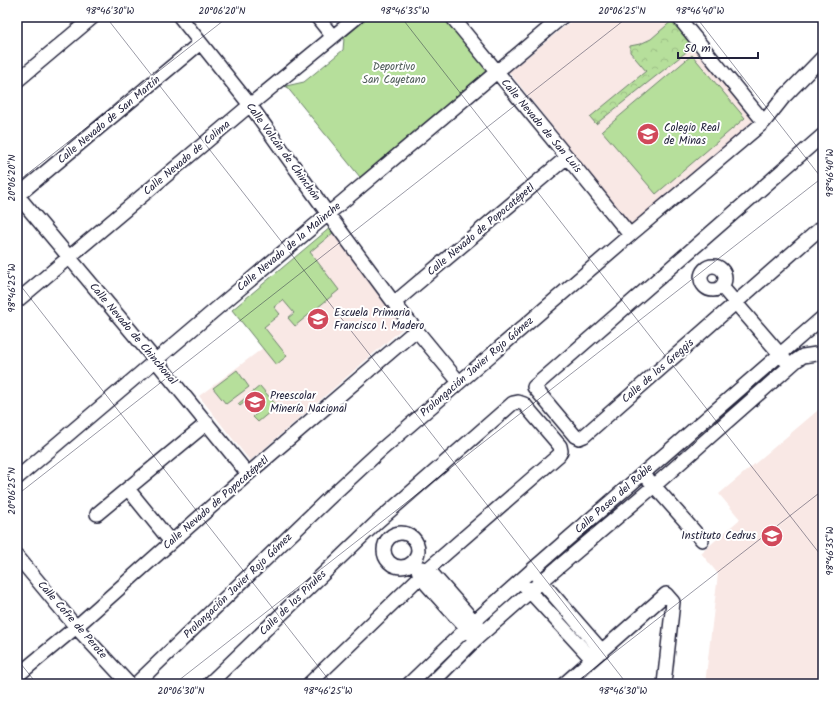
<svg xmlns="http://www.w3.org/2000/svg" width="840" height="701" viewBox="0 0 840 701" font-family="Kalam,sans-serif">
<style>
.built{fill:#f9e8e5}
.forest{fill:url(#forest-crowns);stroke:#6c806b}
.green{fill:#b6df9b;stroke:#6c806b}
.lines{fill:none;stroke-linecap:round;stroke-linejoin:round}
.minor-casing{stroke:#22223b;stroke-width:16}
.minor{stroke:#fff;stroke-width:13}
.ticks{fill:none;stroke:#22223b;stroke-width:1;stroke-opacity:0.45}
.labels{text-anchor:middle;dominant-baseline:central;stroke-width:4;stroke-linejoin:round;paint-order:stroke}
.park-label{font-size:11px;fill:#4e5b58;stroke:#fff}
.street-label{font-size:11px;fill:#22223b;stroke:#fff}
.poi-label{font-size:11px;fill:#22223b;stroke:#fff;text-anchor:start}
.neatline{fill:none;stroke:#22223b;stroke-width:1.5}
.ticks-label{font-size:10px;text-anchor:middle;fill:#22223b}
</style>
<defs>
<pattern id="forest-crowns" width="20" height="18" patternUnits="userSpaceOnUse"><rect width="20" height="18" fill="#b6df9b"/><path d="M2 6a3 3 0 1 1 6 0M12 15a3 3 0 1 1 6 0" fill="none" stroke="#9cbf86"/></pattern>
</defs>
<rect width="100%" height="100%" fill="#fff"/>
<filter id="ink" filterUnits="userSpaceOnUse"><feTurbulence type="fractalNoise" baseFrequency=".025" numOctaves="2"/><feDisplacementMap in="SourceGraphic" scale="8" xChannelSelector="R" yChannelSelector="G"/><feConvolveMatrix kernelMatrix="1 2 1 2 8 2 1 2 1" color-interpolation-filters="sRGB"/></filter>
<g filter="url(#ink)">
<path class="built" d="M576,17H672L755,120L631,225L509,72Z
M331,227L403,328L250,461L199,396L263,348L232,310Z
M823,406V684H705L718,574L701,553L740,519L719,494Z"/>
<path class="forest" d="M674,19L695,45L596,124L590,117L646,71L630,52V46L640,44L651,39Z"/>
<path class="green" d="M369,17H445L487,70L360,177L286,86L304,82L343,50L344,38Z
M692,55L745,118L656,194L602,131Z
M331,227L334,232L310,252L339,290L295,326L288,318L294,313L283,300L274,307L280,314L264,327L287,356L276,365L232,310Z
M237,370L249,387L226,404L213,388Z
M260,386L277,406L258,422L253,417L259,411L249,399L240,406L238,404Z"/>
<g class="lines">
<g class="minor-casing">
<path id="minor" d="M180,17L250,105L328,214L394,303L459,382
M317,17L333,37
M452,17L567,157L630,235
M678,17L764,122
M17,81L93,17
M823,135L534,387L575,436L579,438L584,436L823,226
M17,195L156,361L248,474
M17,196L200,43
M701 278a12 12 0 1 1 24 0a12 12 0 1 1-24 0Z
M722,287L785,360
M17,301L250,105L357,17
M394,303L567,157
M17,478L328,214L562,17
M649,480L702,540
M128,489L171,542
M97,514L207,423
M384 550a17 17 0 1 1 34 0a17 17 0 1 1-34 0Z
M17,556L76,627L129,684
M421,568L428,569L479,627
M418,569L420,577L472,635
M536,575L602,651
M524,585L592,659
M17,676L76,627L248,474L416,330
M136,684L328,499L381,450L630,235L764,122L783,98L823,57
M209,684L376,523L513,403L518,402L524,404L560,446L561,451L559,455L428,569L309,684
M409,684L466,629L532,570L823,317
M431,684L476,639L542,581L654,486L797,360L803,356L823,353
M564,684L666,594L673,602L664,684"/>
</g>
<use href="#minor" class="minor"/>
</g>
</g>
<path class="ticks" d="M106,17L627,684M401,17L823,558M696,17L823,180M17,182L228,17M17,281L332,684M17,495L628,17M17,659L37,684M174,684L823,177M574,684L823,490"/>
<defs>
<g id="school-disc" transform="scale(1.15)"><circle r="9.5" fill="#d1495b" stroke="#fff"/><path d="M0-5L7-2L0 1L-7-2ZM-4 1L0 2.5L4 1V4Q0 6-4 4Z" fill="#fff"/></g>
</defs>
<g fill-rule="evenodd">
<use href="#school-disc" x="648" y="134"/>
<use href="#school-disc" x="318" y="319"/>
<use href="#school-disc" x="255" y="402"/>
<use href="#school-disc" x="772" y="536"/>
</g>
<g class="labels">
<g class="park-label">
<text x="394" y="67">Deportivo<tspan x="394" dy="13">San Cayetano</tspan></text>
</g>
<g class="street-label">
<text transform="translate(109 120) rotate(-40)">Calle Nevado de San Martín</text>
<text transform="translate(541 126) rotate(50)">Calle Nevado de San Luis</text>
<text transform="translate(283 152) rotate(54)">Calle Volcán de Chinchón</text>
<text transform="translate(187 158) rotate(-40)">Calle Nevado de Colima</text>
<text transform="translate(481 230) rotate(-40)">Calle Nevado de Popocatépetl</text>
<text transform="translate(289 247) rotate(-40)">Calle Nevado de la Malinche</text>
<text transform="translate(133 334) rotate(50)">Calle Nevado de Chinchonal</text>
<text transform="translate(477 367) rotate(-41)">Prolongación Javier Rojo Gómez</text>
<text transform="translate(658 371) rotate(-41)">Calle de los Greggis</text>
<text transform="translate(614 499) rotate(-41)">Calle Paseo del Roble</text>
<text transform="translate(216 503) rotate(-41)">Calle Nevado de Popocatépetl</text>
<text transform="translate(238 586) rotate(-44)">Prolongación Javier Rojo Gómez</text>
<text transform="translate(293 603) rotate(-44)">Calle de los Pirules</text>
<text transform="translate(72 620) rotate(49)">Calle Cofre de Perote</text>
</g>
<g class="poi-label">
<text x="664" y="128">Colegio Real<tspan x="664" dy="13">de Minas</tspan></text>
<text x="334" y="313">Escuela Primaria<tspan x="334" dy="13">Francisco I. Madero</tspan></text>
<text x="270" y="396">Preescolar<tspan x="270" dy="13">Minería Nacional</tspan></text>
<text x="756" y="536" text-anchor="end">Instituto Cedrus</text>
</g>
</g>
<rect width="840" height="701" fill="none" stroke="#fff" stroke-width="44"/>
<path d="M678 52v6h80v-6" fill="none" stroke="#22223b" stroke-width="2"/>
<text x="684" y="52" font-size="12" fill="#22223b" stroke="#ffffff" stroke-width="3" paint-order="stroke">50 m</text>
<rect x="22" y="22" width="796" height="657" class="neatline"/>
<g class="ticks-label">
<text x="110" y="14">98°46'30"W</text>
<text x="222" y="14">20°06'20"N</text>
<text x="405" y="14">98°46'35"W</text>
<text x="622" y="14">20°06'25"N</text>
<text x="700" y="14">98°46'40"W</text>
<text transform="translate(829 173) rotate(-90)" y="4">98°46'40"W</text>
<text transform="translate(11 178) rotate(-90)" y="4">20°06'20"N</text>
<text transform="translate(11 288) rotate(-90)" y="4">98°46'25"W</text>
<text transform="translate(11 491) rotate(-90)" y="4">20°06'25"N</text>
<text transform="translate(829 551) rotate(-90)" y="4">98°46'35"W</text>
<text x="181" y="694">20°06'30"N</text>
<text x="328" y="694">98°46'25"W</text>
<text x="623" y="694">98°46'30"W</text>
</g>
</svg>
